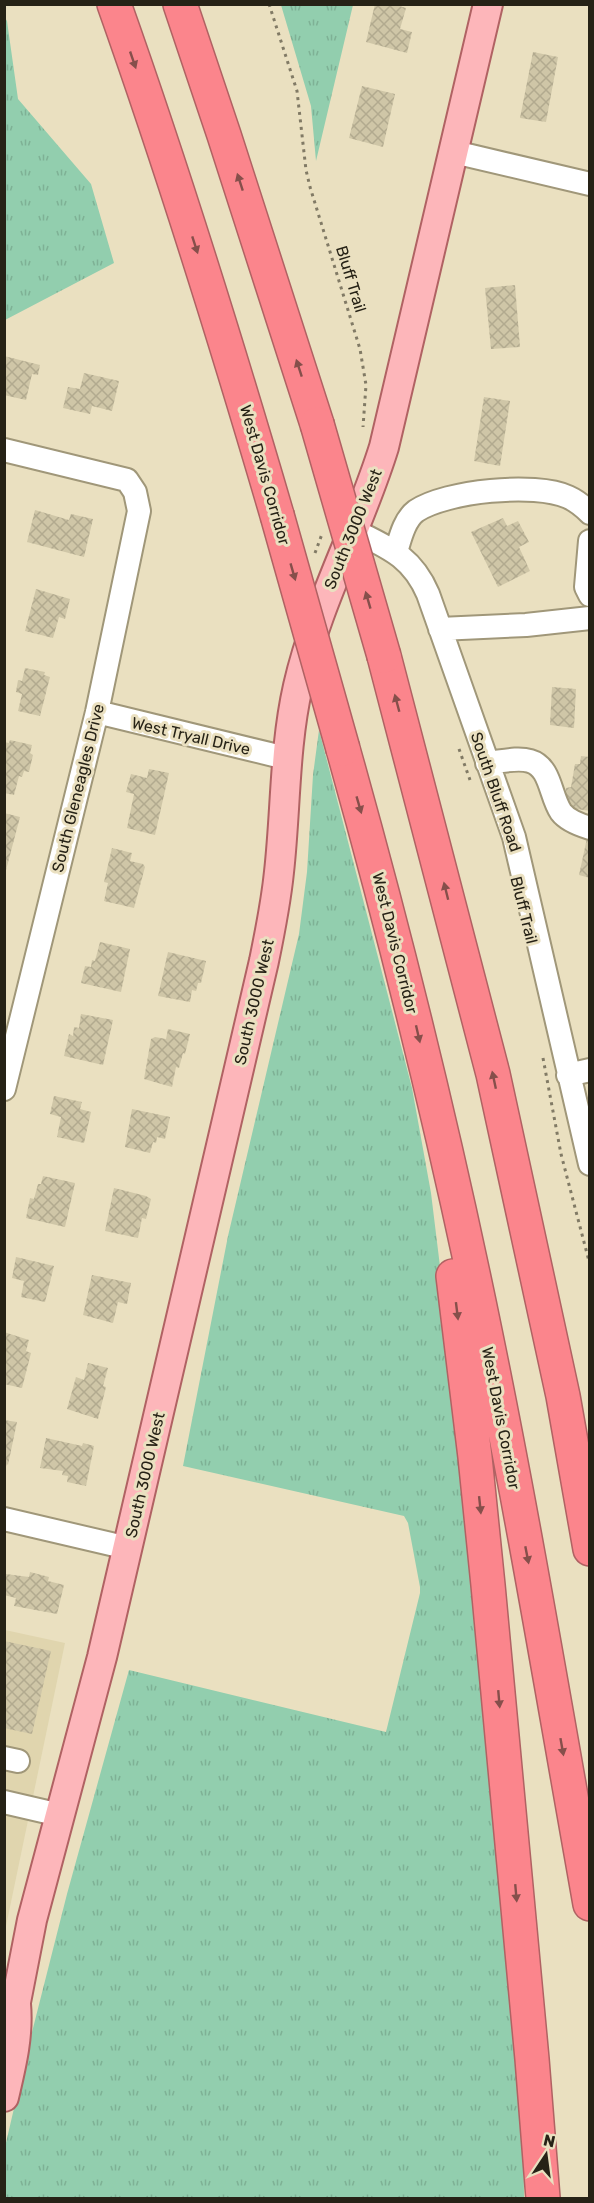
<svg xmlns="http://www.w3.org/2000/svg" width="594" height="2203" viewBox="0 0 594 2203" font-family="Rubik,sans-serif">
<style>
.built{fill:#e0d5ae}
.grass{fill:url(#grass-tufts)}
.building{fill:url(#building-cross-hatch)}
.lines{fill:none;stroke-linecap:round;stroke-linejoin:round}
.minor-casing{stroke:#a09779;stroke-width:26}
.major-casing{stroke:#b06263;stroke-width:32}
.highway-casing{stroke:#b06263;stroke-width:36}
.path{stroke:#817a65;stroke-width:3;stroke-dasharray:3 4.5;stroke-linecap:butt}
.minor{stroke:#fff;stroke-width:22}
.major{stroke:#fdb6ba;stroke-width:28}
.highway{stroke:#fb858c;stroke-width:33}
.highway-bridge-casing{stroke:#b06263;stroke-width:36;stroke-linecap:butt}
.highway-bridge{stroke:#fb858c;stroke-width:33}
.oneway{fill:#864f4b}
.labels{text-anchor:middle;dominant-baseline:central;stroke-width:6;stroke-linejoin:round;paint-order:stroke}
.street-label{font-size:16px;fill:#262216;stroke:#eae0c0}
</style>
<defs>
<pattern id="grass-tufts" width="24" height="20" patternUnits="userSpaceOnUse" patternTransform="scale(1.5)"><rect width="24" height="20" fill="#92ceae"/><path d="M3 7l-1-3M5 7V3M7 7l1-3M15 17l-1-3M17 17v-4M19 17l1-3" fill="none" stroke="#7eb195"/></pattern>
<pattern id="building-cross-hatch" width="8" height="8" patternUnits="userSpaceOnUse" patternTransform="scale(1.5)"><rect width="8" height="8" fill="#cfc6a7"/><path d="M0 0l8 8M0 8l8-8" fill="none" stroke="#b2aa8f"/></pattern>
</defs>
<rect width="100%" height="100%" fill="#eae0c0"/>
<path class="built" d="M5,1630L65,1643L5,1931Z"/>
<path class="grass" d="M281,5H353L316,161L311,106Z
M4,16L7,21L18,99L91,184L114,263L5,320Z
M319,730L412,1088L431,1193L444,1299L523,2105L524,2198H5V2147L28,2048L67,1894L129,1670L386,1732L420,1593V1587L408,1523L404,1516L183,1466L228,1236L299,934L307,872L313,775Z"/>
<path class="building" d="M375,4H393L406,8L400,29L412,32L407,53L366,42Z
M533,52L558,57L546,122L520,118Z
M362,86L395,94L383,147L349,138Z
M515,285L520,347L491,349L485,288Z
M4,356L40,365L38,375L32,374L26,400L4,395Z
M84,373L119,381L112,411L92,406L90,414L63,408L68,387L80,389Z
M484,397L510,401L500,466L474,461Z
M35,510L69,520L71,514L93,519L84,557L27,542Z
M503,518L507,526L518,521L529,542L519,547L530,571L498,587L471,532Z
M36,589L70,599L65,619L59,617L53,638L25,631Z
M25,668L45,672L44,675L50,677L40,716L18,711L22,694L16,692L18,680L22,681Z
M552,687L576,689L574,728L550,725Z
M10,740L32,745L30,753L33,755L29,772L24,771L22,777L19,776L14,795L4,793V742L9,743Z
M581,756L590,757V811L564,807L566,788L571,787L575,764H580Z
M149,769L169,773L155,835L127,828L134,794L126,792L131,774L147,778Z
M4,813L20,817L5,874H4Z
M587,838L590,839V878L579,875Z
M112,848L132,853L130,861L143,864L145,867L134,908L104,901L108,883L104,882Z
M100,942L130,949L121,992L81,983L85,966L91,967L92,960L95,961Z
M168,952L206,961L201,983H198L196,991L192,990L190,1002L158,996Z
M81,1014L113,1020L103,1065L64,1056L69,1034L73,1036L74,1027L79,1028Z
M168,1029L190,1034L185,1054L183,1053L179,1068L176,1067L172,1087L144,1079L151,1039L155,1037L166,1039Z
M54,1096L82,1102L80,1109L91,1112L84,1143L57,1137L61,1117L50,1114Z
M132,1109L170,1117L165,1139L157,1137L156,1143L153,1142L150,1153L125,1147Z
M43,1176L75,1183L65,1227L26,1218L30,1198L34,1199L38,1184H41Z
M114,1188L146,1196L151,1199L146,1219L142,1218L138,1238L105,1231Z
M16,1257L54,1266L45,1302L21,1297L24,1281L12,1278Z
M92,1275L131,1283L127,1304L118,1302L113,1323L83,1315Z
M4,1332L29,1340L26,1351L31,1353L22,1388L4,1384Z
M88,1363L108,1368L103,1386L106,1387L98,1419L67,1409L76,1377L84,1380Z
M4,1420L17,1422L8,1465L7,1464L5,1469Z
M46,1438L82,1446L83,1443L94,1446L86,1486L67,1482L68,1476L62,1475L63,1471L40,1468Z
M30,1572L49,1577L48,1581L64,1585L57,1614L14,1606L16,1598L4,1595L6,1574L29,1577Z
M4,1641L51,1651L32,1734L4,1728Z"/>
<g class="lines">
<g class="minor-casing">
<path id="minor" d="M454,152L590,184
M4,450L127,480L135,492L139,511L97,712L4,1089
M353,530C387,547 412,556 428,594L514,837L590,1164
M590,541L586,587L590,595
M396,552C400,539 404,520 416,511C446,491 535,482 568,497C577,501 583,506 590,513
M440,629L526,625L590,618
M97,712L286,758
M487,763C500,762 517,757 530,761C551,767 550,796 561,812C567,820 580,825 590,828
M568,1075L590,1070
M4,1519L128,1548
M4,1758L18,1761
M4,1802L60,1815"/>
</g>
<g class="major-casing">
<path id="major" d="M4,2026L16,2002L32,1920L102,1657L264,961C270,932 276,902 279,872C286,810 284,748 298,686C317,603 359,528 384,447L488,4
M4,2097C11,2067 19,2036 16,2004"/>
</g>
<g class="highway-casing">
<path id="highway" d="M114,4C174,173 227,344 277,515
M180,4L224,135L317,424
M384,656L493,1074L563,1396L590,1549
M343,749C397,941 445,1136 485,1331C524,1521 556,1713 590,1904
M453,1276L475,1457L488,1585L532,2059L543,2198"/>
</g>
<path class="path" d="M269,4L297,91L306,170L310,187L360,349L366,385L363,427
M315,553L322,534
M459,749L470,780
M543,1058L561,1154L590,1265"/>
<use href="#minor" class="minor"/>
<use href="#major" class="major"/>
<use href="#highway" class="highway"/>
<g class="highway-bridge-casing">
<path id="highway-bridge" d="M317,424L384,656
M277,515L343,749"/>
</g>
<use href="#highway-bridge" class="highway-bridge"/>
</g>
<defs><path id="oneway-solid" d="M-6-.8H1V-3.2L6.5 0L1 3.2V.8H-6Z" transform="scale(1.5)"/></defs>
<g class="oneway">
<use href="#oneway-solid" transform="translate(133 60) rotate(71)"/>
<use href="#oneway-solid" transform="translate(240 182) rotate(-108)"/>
<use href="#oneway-solid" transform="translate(195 245) rotate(72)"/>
<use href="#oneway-solid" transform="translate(299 368) rotate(-108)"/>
<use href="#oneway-solid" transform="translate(293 572) rotate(74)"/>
<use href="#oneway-solid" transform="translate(368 600) rotate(-106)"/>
<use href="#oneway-solid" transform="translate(397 703) rotate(-105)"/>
<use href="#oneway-solid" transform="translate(359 805) rotate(74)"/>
<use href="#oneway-solid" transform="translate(446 891) rotate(-104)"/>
<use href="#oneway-solid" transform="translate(418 1034) rotate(77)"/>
<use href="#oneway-solid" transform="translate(494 1080) rotate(-102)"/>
<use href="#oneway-solid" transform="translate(457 1311) rotate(83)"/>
<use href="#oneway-solid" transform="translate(480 1505) rotate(84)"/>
<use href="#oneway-solid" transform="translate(527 1555) rotate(79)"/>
<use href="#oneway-solid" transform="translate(499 1699) rotate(85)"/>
<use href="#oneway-solid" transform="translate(562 1747) rotate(80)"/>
<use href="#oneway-solid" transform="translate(516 1893) rotate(85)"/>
</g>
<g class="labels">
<g class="street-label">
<text transform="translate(351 279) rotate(73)">Bluff Trail</text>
<text transform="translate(265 475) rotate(74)">West Davis Corridor</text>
<text transform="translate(353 529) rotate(-68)">South 3000 West</text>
<text transform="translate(191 736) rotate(13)">West Tryall Drive</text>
<text transform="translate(78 788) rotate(-76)">South Gleneagles Drive</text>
<text transform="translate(496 792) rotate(71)">South Bluff Road</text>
<text transform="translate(524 910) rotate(76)">Bluff Trail</text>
<text transform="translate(395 943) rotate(76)">West Davis Corridor</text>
<text transform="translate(254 1002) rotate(-77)">South 3000 West</text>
<text transform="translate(501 1418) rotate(79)">West Davis Corridor</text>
<text transform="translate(145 1475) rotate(-77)">South 3000 West</text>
</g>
</g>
<rect width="594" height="2203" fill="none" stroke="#262216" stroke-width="12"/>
<g transform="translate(546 2155) rotate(13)" stroke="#eae0c0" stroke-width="4.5" paint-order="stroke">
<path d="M0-4.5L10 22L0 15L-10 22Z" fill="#262216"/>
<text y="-9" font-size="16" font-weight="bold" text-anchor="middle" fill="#262216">N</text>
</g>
</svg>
